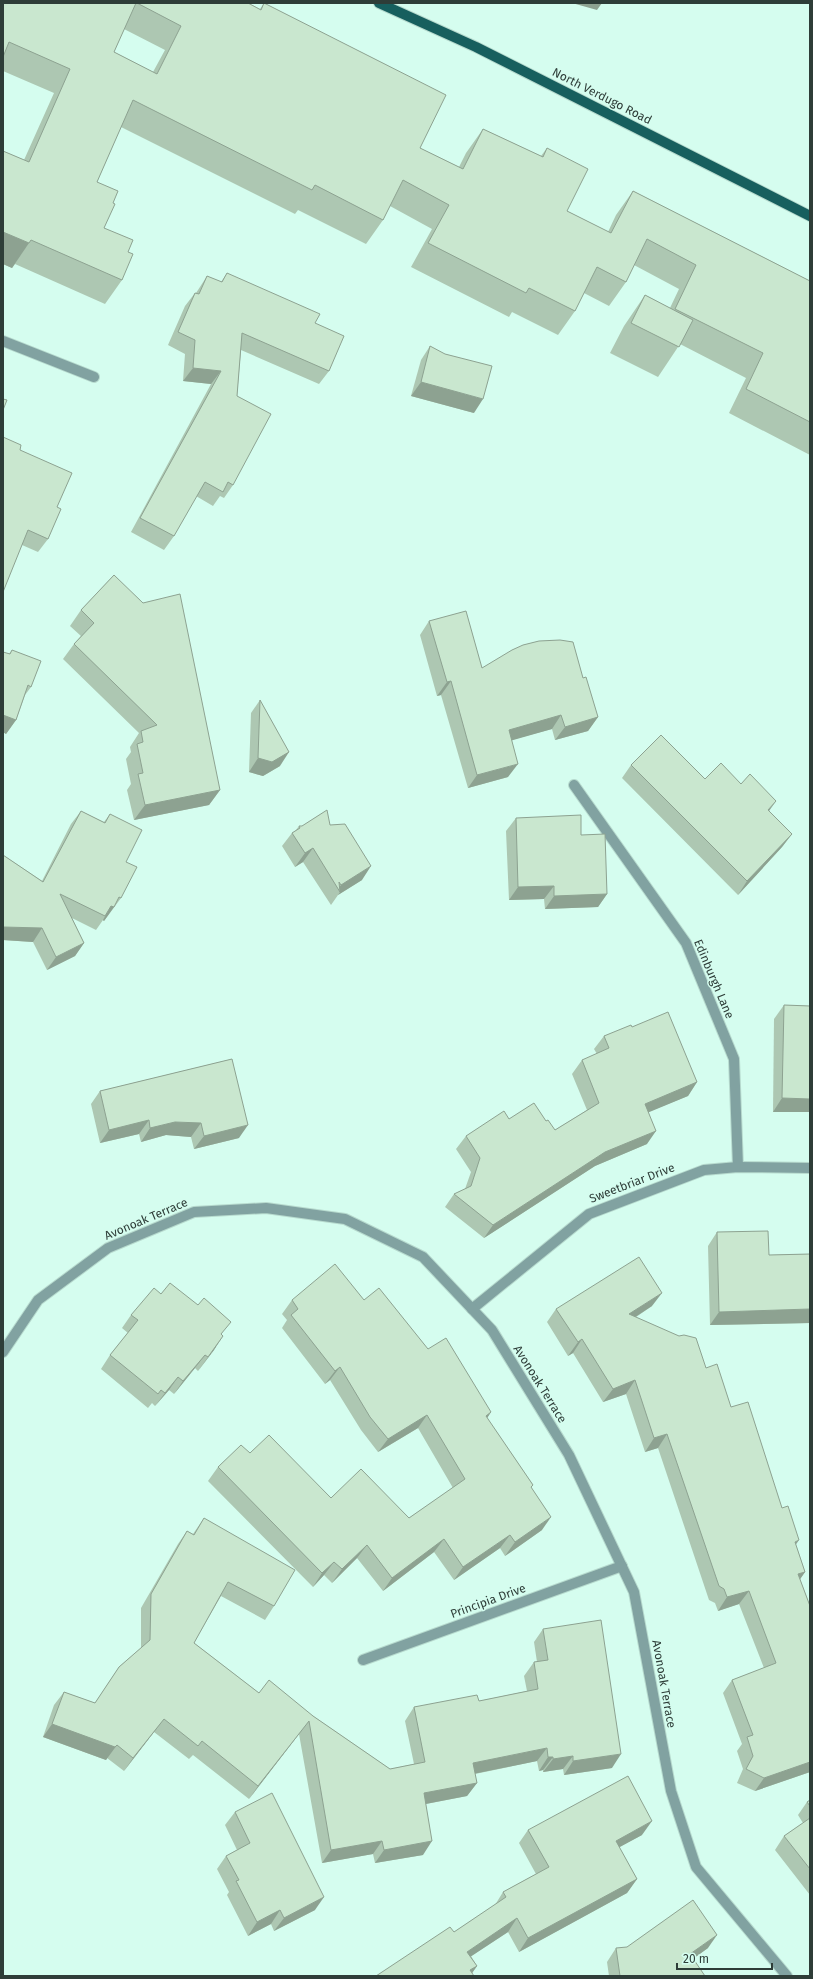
<svg xmlns="http://www.w3.org/2000/svg" width="813" height="1979" font-family="'Fira Sans',sans-serif">
  <style>
    .lines { fill: none; stroke-linecap: round; stroke-linejoin: round }
    .minor-casing { stroke: #b7dace; stroke-width: 12 }
    .major-casing { stroke: #b7dace; stroke-width: 12 }
    .minor { stroke: #81a2a1; stroke-width: 10 }
    .major { stroke: #175f5e; stroke-width: 10 }
    .wall { fill: #adc7b2; fill-rule: evenodd }
    .shaded-wall { fill: #8da291 }
    .building { fill: #c9e7cf; stroke: #8da291 }
    .labels { text-anchor: middle; stroke-width: 3; stroke-linejoin: round; paint-order: stroke }
    .street-label { font-size: 12px; fill: #2e3d38; stroke: #d5fdef }
  </style>
  <rect width="100%" height="100%" fill="#d5fdef"/>
  <g class="lines">
    <g class="minor-casing">
      <g id="minor">
        <path d="M3 341 94 377"/>
        <path d="M574 785 686 943 734 1059 738 1167"/>
        <path d="M472 1309 589 1214 704 1170 738 1167 810 1168"/>
        <path d="M3 1352 38 1300 108 1248 194 1212 266 1208 345 1219 423 1257 492 1330 569 1455 634 1592 671 1791 696 1867 787 1976"/>
        <path d="M363 1660 622 1566"/>
      </g>
    </g>
    <g class="major-casing">
      <path id="major" d="M379 3 476 47 810 216"/>
    </g>
    <use href="#minor" class="minor"/>
    <use href="#major" class="major"/>
  </g>
  <g class="wall">
    <path d="M3 3H248L260 9 264 3 420 148 459 167 466 153 483 129 541 156 547 148 567 211 608 232 616 215 633 191 810 281V455L729 413 746 378 680 344 658 377 610 353 624 326 645 295 670 308 679 289 634 265 626 282 609 306 584 293 575 311 558 335 512 312 509 317 411 267 432 229 390 206 383 220 366 244 298 210 295 214 121 127 97 182 113 203 104 228 128 252 122 280 105 304 15 264 12 268 3 264V151L24 160 54 93 3 71ZM124 29 165 50 153 72 114 52Z"/>
    <path d="M227 273 315 323 329 371 319 384 241 350 237 396 233 485 224 498 220 496 213 506 196 496 174 536 164 550 131 532 211 384 183 381 185 354 168 345 185 306 195 293H196L198 290 207 276 221 282Z"/>
    <path d="M430 346 474 413 411 396 421 360Z"/>
    <path d="M20 450 57 507 48 539 38 552 22 545Z"/>
    <path d="M114 575 220 790 209 805 134 820 127 790 131 784 126 759 131 752 130 747 139 733 63 659 74 644 81 636 70 626 81 610Z"/>
    <path d="M429 621 482 668 583 678 598 717 588 731 555 740 552 729 511 740 508 777 468 788 441 695 437 696 420 635Z"/>
    <path d="M12 650 31 687 25 695 16 720 6 734 3 732V652L9 654Z"/>
    <path d="M260 700 280 766 263 776 249 772 251 713Z"/>
    <path d="M631 765 705 779 741 784 792 834 782 847 738 895 622 778Z"/>
    <path d="M81 811 104 822 110 814 126 862 121 898 104 921 103 920 96 930 72 918 84 943 75 956 47 970 33 942 3 940V855L42 881 71 824Z"/>
    <path d="M516 818 581 835 607 894 598 907 545 909 544 899 509 900 506 831Z"/>
    <path d="M330 825 362 880 338 895 331 905 303 862 295 867 282 846 292 833 296 830 299 826Z"/>
    <path d="M784 1005 810 1006V1112H773L774 1019Z"/>
    <path d="M632 1027 697 1082 688 1096 648 1112 647 1144 595 1166 484 1238 445 1207 454 1194 465 1189 471 1172 456 1149 466 1136 509 1119 546 1121 555 1130 587 1110 572 1074 582 1060 597 1054 594 1049 604 1036Z"/>
    <path d="M232 1059 239 1138 194 1149 191 1137 166 1135 141 1142 139 1134 100 1143 91 1104 100 1091Z"/>
    <path d="M717 1232 769 1255 810 1254V1323L710 1325 708 1246Z"/>
    <path d="M161 1294 222 1335 214 1350 198 1371 195 1368 174 1394 169 1390 155 1406 152 1403 148 1408 101 1369 110 1355 128 1333 122 1328 131 1315Z"/>
    <path d="M292 1300H364L428 1349 491 1412 487 1418 533 1485 531 1488 542 1530 505 1556 500 1548 454 1580 434 1552 383 1591 357 1558 332 1583 324 1575 313 1587 208 1481 218 1467 250 1453 331 1498 409 1518 453 1488 418 1428 378 1452 361 1430 330 1380 325 1384 282 1328 287 1320 282 1314Z"/>
    <path d="M652 1306 636 1317 706 1368 731 1407 782 1508 796 1545 805 1572 800 1579 810 1606V1772L755 1791 737 1783 743 1769 737 1751 742 1744 723 1693 732 1680 764 1668 739 1604 718 1611 715 1603 709 1600 658 1448 645 1452 626 1394 603 1402 573 1353 568 1356 547 1322 556 1309Z"/>
    <path d="M204 1518 274 1606 265 1620 221 1596 194 1643 259 1693 313 1716 390 1769 414 1764 405 1721 414 1707 479 1701 527 1691 524 1676 534 1662H537L534 1642 543 1629 612 1768 564 1775 563 1769 543 1772V1770L539 1771 537 1761 475 1774 477 1783 467 1796 426 1804 423 1855 375 1863 373 1854 322 1863 299 1734 249 1799 193 1755 189 1759 154 1732 124 1771 107 1758 106 1760 43 1737 54 1705 64 1692 95 1703 119 1667 141 1648V1608L178 1544 187 1531 193 1534Z"/>
    <path d="M810 1800V1895L775 1850 784 1836 803 1823 798 1815 807 1802Z"/>
    <path d="M235 1812 315 1910 274 1931 271 1924 248 1936 227 1895 229 1892 217 1869 226 1856 237 1850 225 1825Z"/>
    <path d="M528 1830 642 1835 619 1847 637 1879 627 1893 519 1952 508 1932 471 1956 477 1966 472 1973 376 1976 454 1932 495 1905 503 1892 536 1874 519 1843Z"/>
    <path d="M616 1948H708L693 1959 705 1976H609L607 1962Z"/>
  </g>
  <g class="shaded-wall">
    <path d="M572 3H602L597 10Z"/>
    <path d="M3 232 29 243 12 268 3 264Z"/>
    <path d="M193 368 221 371 211 384 183 381Z"/>
    <path d="M421 382 483 399 474 413 411 396Z"/>
    <path d="M451 681 441 695 437 696 447 682Z"/>
    <path d="M3 715 16 720 6 734 3 732Z"/>
    <path d="M561 715 552 729 499 744 509 730Z"/>
    <path d="M598 717 588 731 555 740 565 727Z"/>
    <path d="M289 752 280 766 263 776 249 772 258 758Z"/>
    <path d="M518 764 508 777 468 788 477 775Z"/>
    <path d="M220 790 209 805 134 820 145 805Z"/>
    <path d="M776 801 767 814 768 810Z"/>
    <path d="M792 834 782 847 738 895 747 881Z"/>
    <path d="M313 848 303 862 295 867 305 853Z"/>
    <path d="M371 866 362 880 338 895 340 892 338 889 341 885Z"/>
    <path d="M554 886 544 899 509 900 518 887Z"/>
    <path d="M607 894 598 907 545 909 554 896Z"/>
    <path d="M111 906 114 907 104 921 103 920Z"/>
    <path d="M3 927 42 928 33 942 3 940Z"/>
    <path d="M84 943 75 956 47 970 56 957Z"/>
    <path d="M697 1082 688 1096 635 1118 645 1104Z"/>
    <path d="M782 1098 810 1099V1112H773Z"/>
    <path d="M149 1120 139 1134 100 1143 109 1130Z"/>
    <path d="M175 1122 201 1123 191 1137 166 1135 141 1142 150 1128Z"/>
    <path d="M248 1125 239 1138 194 1149 204 1136Z"/>
    <path d="M656 1131 647 1144 595 1166 484 1238 493 1225 605 1152Z"/>
    <path d="M662 1293 652 1306 620 1327 629 1314Z"/>
    <path d="M810 1309V1323L710 1325 719 1312Z"/>
    <path d="M223 1336 214 1350 198 1371Z"/>
    <path d="M582 1339 573 1353 568 1356 578 1342Z"/>
    <path d="M205 1355 195 1368 174 1394 183 1381Z"/>
    <path d="M340 1367 330 1380 325 1384 335 1371Z"/>
    <path d="M178 1377 169 1390 155 1406 165 1393Z"/>
    <path d="M635 1380 626 1394 603 1402 613 1389Z"/>
    <path d="M491 1412 482 1426 486 1416Z"/>
    <path d="M427 1415 418 1428 378 1452 388 1439Z"/>
    <path d="M667 1434 658 1448 645 1452 654 1438Z"/>
    <path d="M551 1517 542 1530 505 1556 515 1542Z"/>
    <path d="M510 1535 500 1548 454 1580 463 1567Z"/>
    <path d="M444 1539 434 1552 383 1591 392 1578Z"/>
    <path d="M799 1540 790 1553 795 1542Z"/>
    <path d="M367 1545 357 1558 332 1583 342 1569Z"/>
    <path d="M334 1562 324 1575 313 1587 322 1573Z"/>
    <path d="M805 1572 796 1585 798 1574Z"/>
    <path d="M749 1591 739 1604 718 1611 727 1597Z"/>
    <path d="M164 1719 124 1771 133 1758Z"/>
    <path d="M309 1721 249 1799 258 1786Z"/>
    <path d="M52 1724 117 1745 106 1760 43 1737Z"/>
    <path d="M547 1748 537 1761 463 1776 473 1763Z"/>
    <path d="M621 1754 612 1768 564 1775 573 1761Z"/>
    <path d="M573 1756 563 1769 543 1772 553 1759Z"/>
    <path d="M548 1757H553L543 1770 539 1771Z"/>
    <path d="M810 1762V1772L755 1791 764 1778Z"/>
    <path d="M477 1783 467 1796 415 1806 424 1793Z"/>
    <path d="M652 1821 642 1835 607 1854 616 1841Z"/>
    <path d="M382 1841 373 1854 322 1863 331 1850Z"/>
    <path d="M432 1841 423 1855 375 1863 384 1850Z"/>
    <path d="M637 1879 627 1893 519 1952 528 1938Z"/>
    <path d="M324 1897 315 1910 274 1931 284 1918Z"/>
    <path d="M280 1910 271 1924 248 1936 257 1922Z"/>
    <path d="M517 1918 508 1932 458 1965 467 1952Z"/>
    <path d="M717 1935 708 1948 680 1968 690 1954Z"/>
    <path d="M477 1966 470 1976V1970Z"/>
  </g>
  <g class="building">
    <path d="M3 3H136L114 52 157 74 181 26 137 3H248L261 10 264 3 446 95 420 148 463 169 483 129 543 157 547 148 588 169 567 211 611 233 633 191 810 281V422L746 389 763 353 675 309 696 265 647 239 626 282 597 267 575 311 529 288 526 293 428 243 449 205 403 180 383 220 315 185 312 190 133 100 97 182 118 191 113 203 115 204 104 228 133 240 128 252 133 254 122 280 31 240 29 243 3 232V151L29 162 70 69 9 42 3 57Z"/>
    <path d="M227 273 320 314 315 323 344 336 329 371 242 333 237 396 271 414 233 485 228 482 223 492 205 482 174 536 140 518 221 371 193 368 195 340 178 332 195 293 199 294 207 276 222 282Z"/>
    <path d="M645 295 693 320 679 347 631 323Z"/>
    <path d="M430 346 445 354 492 366 483 399 421 382Z"/>
    <path d="M3 399 7 400 3 410Z"/>
    <path d="M3 437 21 445 20 450 72 473 57 507 61 509 48 539 28 530 3 592Z"/>
    <path d="M114 575 143 603 180 594 220 790 145 805 138 774 143 773 137 744 143 742 141 731 157 725 74 644 94 623 81 610Z"/>
    <path d="M466 611 482 668 512 650 523 645 539 641 560 640 573 642 583 678 586 677 598 717 565 727 561 715 509 730 518 764 477 775 451 681 447 682 429 621Z"/>
    <path d="M12 650 41 661 31 687 28 685 16 720 3 715V652L10 654Z"/>
    <path d="M260 700 289 752 272 762 258 758Z"/>
    <path d="M661 735 705 779 721 763 741 784 750 774 776 801 768 810 792 834 747 881 631 765Z"/>
    <path d="M327 810 330 825 345 824 371 866 341 885 339 882 340 892 313 848 305 853 292 833 300 828 299 826H302Z"/>
    <path d="M81 811 105 823 110 814 142 830 126 862 137 867 121 898 119 897 114 907 111 906 105 916 60 894 84 943 56 957 42 928 3 927V855L43 882Z"/>
    <path d="M581 815V835L605 834 607 894 554 896V886L518 887 516 818Z"/>
    <path d="M784 1005 810 1006V1099L782 1098Z"/>
    <path d="M668 1012 697 1082 645 1104 656 1131 605 1152 493 1225 454 1194 471 1186 480 1158 466 1136 504 1111 509 1119 534 1103 546 1121 548 1120 555 1130 599 1103 582 1060 609 1048 604 1036 631 1025 632 1027Z"/>
    <path d="M232 1059 248 1125 204 1136 201 1123 175 1122 150 1128 149 1120 109 1130 100 1091Z"/>
    <path d="M768 1231 769 1255 810 1254V1309L719 1312 717 1232Z"/>
    <path d="M639 1257 662 1293 629 1314 679 1336 684 1335 696 1338 706 1368 717 1364 731 1407 748 1402 782 1508 788 1506 799 1540 795 1542 805 1572 798 1574 810 1606V1762L764 1778 746 1769 753 1756 747 1737 753 1735 732 1680 776 1663 749 1591 727 1597 724 1589 719 1586 667 1434 654 1438 635 1380 613 1389 582 1339 578 1342 556 1309Z"/>
    <path d="M335 1264 364 1300 379 1288 428 1349 446 1338 491 1412 486 1416 533 1485 531 1487 551 1517 515 1542 510 1535 463 1567 444 1539 392 1578 367 1545 342 1569 334 1562 322 1573 218 1467 241 1445 250 1453 269 1435 331 1498 361 1469 409 1518 465 1479 427 1415 388 1439 370 1417 340 1367 335 1371 291 1315 298 1309 292 1300Z"/>
    <path d="M170 1283 198 1305 204 1298 231 1322 221 1334 223 1336 208 1357 205 1355 183 1381 178 1377 165 1393 161 1390 158 1394 110 1355 138 1320 131 1315 154 1288 161 1294Z"/>
    <path d="M204 1518 295 1570 274 1606 228 1582 194 1643 259 1693 269 1680 313 1716 390 1769 425 1762 414 1707 477 1695 479 1701 538 1689 534 1662 548 1660 543 1629 601 1620 621 1754 573 1761V1756L553 1759V1757H548L547 1748 473 1763 477 1783 424 1793 432 1841 384 1850 382 1841 331 1850 309 1721 258 1786 202 1741 198 1746 164 1719 133 1758 117 1745 115 1747 52 1724 64 1692 95 1703 119 1667 150 1640 151 1594 187 1531 194 1535Z"/>
    <path d="M628 1776 652 1821 616 1841 637 1879 528 1938 517 1918 467 1952 477 1966 470 1970 474 1976H376L450 1927 454 1932 506 1897 503 1892 549 1867 528 1830Z"/>
    <path d="M272 1793 324 1897 284 1918 280 1910 257 1922 236 1881 239 1880 226 1856 250 1843 235 1812Z"/>
    <path d="M810 1800V1806L807 1802Z"/>
    <path d="M810 1818V1869L784 1836Z"/>
    <path d="M693 1900 717 1935 690 1954 705 1976H620L616 1948 627 1947Z"/>
  </g>
  <g class="labels">
    <g class="street-label">
      <text transform="translate(602 96) rotate(27)" y="4">North Verdugo Road</text>
      <text transform="translate(714 979) rotate(67)" y="4">Edinburgh Lane</text>
      <text transform="translate(632 1183) rotate(-21)" y="4">Sweetbriar Drive</text>
      <text transform="translate(146 1219) rotate(-23)" y="4">Avonoak Terrace</text>
      <text transform="translate(540 1384) rotate(58)" y="4">Avonoak Terrace</text>
      <text transform="translate(488 1601) rotate(-20)" y="4">Principia Drive</text>
      <text transform="translate(664 1684) rotate(80)" y="4">Avonoak Terrace</text>
    </g>
  </g>
  <rect width="813" height="1979" fill="none" stroke="#2e3d38" stroke-width="8"/>
  <path d="M677 1963v6h95v-6" fill="none" stroke="#2e3d38" stroke-width="2"/>
  <text x="683" y="1963" font-size="12" fill="#2e3d38" stroke="#d5fdef" stroke-width="3" paint-order="stroke">20 m</text>
</svg>
